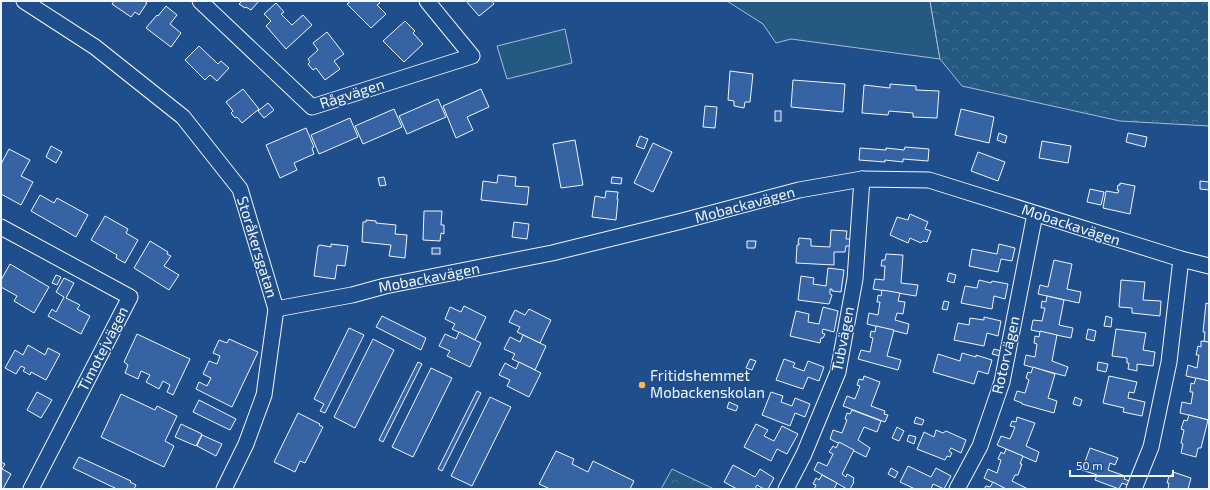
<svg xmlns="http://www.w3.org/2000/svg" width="1210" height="490" font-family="'Exo 2',sans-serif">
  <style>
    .grass { fill: #245a82; stroke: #a8bbd7 }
    .forest { fill: url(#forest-crowns); stroke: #a8bbd7 }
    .building { fill: #3563a3; stroke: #f2f6ff }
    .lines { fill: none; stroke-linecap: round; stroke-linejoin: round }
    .minor-casing { stroke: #f2f6ff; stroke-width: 17 }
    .minor { stroke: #1f4e8c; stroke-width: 15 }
    .poi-dot { fill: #ffb74d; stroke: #1f4e8c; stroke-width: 1.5 }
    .labels { text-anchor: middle; stroke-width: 3; stroke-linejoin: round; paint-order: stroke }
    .street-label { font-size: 15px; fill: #f2f6ff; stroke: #1f4e8c }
    .poi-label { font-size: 15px; fill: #f2f6ff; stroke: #1f4e8c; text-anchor: start }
  </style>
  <defs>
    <pattern id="forest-crowns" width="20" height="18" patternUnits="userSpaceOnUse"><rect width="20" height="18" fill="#245a82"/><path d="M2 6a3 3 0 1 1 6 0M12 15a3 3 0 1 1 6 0" fill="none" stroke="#447295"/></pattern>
  </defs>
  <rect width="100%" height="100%" fill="#1f4e8c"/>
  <g class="grass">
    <path d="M727 1H930L940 59 791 39 776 43 763 24Z"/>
    <path d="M565 29 572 63 507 79 497 46Z"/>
  </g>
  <g class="forest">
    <path d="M930 1H1209V126L1120 121 962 86 940 59Z"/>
    <path d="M672 469 714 489H661Z"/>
  </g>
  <g class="building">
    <path d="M114 1H144L147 3 139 15 135 12 131 17 112 4Z"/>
    <path d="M240 1H259L251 10 246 7 245 8 239 4 241 2Z"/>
    <path d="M351 1H378L380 3 377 5 386 14 371 28 347 4Z"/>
    <path d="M466 1H492L494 4 479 16Z"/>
    <path d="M276 3 284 12 281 14 292 25 303 15 312 25 286 49 266 26 271 21 264 14Z"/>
    <path d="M166 6 177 15 170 24 181 33 171 47 146 28 157 15 158 16Z"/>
    <path d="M405 21 415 31 413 33 423 44 404 62 383 41Z"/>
    <path d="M327 32 344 54 334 61 340 69 325 80 316 68 313 70 308 64 310 62 308 59 318 50 313 43Z"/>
    <path d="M199 46 218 64 221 61 229 68 217 81 210 75 205 80 185 60Z"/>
    <path d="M730 71 753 74 750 102H745L744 108 734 106V101L728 100Z"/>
    <path d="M793 80 845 84 843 112 791 107Z"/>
    <path d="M890 84 916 86V90L939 91 937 118 913 117V113L889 111 888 115 862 113 864 85 890 88Z"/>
    <path d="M243 89 259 109 242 123 237 117 235 118 231 113 233 111 226 102Z"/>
    <path d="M481 89 489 107 467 117 473 130 456 138 443 106Z"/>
    <path d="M438 99 446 117 407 134 399 116Z"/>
    <path d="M268 103 274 110 264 118 258 111Z"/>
    <path d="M705 106 717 107 715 128 703 127Z"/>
    <path d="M394 109 402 127 363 144 355 126Z"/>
    <path d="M961 109 994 117 989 143 955 135Z"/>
    <rect x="775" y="111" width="6" height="10"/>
    <path d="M350 118 358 137 319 154 311 135Z"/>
    <path d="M306 128 314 147 312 148 314 154 294 163 297 170 280 178 266 145Z"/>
    <path d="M999 133 1007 136 1005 143 997 140Z"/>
    <path d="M1128 133 1147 137 1145 147 1126 142Z"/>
    <path d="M640 136 648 139 644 149 636 146Z"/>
    <path d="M575 140 583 185 561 188 553 144Z"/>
    <path d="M1042 141 1071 146 1068 163 1039 158Z"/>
    <path d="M653 143 672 152 653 192 634 183Z"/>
    <path d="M51 146 62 152 56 163 46 157Z"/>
    <path d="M905 147 929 149 928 161 903 159V162L885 160V162L859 160 860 148 886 150V148L904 150Z"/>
    <path d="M9 149 30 160 21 176 33 182 21 205 1 194V164Z"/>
    <path d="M978 152 1005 162 998 181 971 171Z"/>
    <path d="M498 175 516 177 515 186 529 187 527 205 481 200 483 181 497 183Z"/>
    <path d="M384 177 386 185 380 186 378 178Z"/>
    <path d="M612 177 622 178 621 184 611 183Z"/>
    <path d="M1200 181 1209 182V190L1200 189Z"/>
    <path d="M1120 183 1135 186 1130 214 1103 208 1106 191 1118 193 1119 190H1117L1118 185H1120Z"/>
    <path d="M1090 189 1104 192 1101 205 1087 202Z"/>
    <path d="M606 191 618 192 617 199H618L616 220 592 217 595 196 605 198Z"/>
    <path d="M40 195 54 203 57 198 88 215 76 237 31 211Z"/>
    <path d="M424 211H442L441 225H444V234L441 233 440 241 423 240Z"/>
    <path d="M910 214 928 222 925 229 931 231 927 242 923 241 921 243 910 238 908 243 890 235 897 217 908 220Z"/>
    <path d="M105 216 128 229 126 233 138 240 125 263 116 258 117 255 91 240Z"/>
    <path d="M366 220 376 221V223L396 225 395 234 407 235 405 258 389 256 391 245 362 242 363 222H366Z"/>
    <path d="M514 222 529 224 527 239 512 237Z"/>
    <path d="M831 230 847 231 846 239H850V246H846L845 252H834V265L796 263 797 245H799V243H798L799 238 811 239V246L830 247Z"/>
    <path d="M150 241 168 252 167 254 171 256 164 266 179 275 169 290 134 268Z"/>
    <path d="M747 241H756L755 248H747Z"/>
    <path d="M331 244 348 246 345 266 337 265 335 279 314 276 318 246 320 245 331 247Z"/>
    <path d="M999 244 1015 248 1012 261 1001 259 998 272 969 266 972 249 997 254Z"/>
    <rect x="432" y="248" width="8" height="6"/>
    <path d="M886 254 903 255 901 283 918 285 916 296 873 289 875 279 884 280 885 266H881L882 260H885Z"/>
    <path d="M1054 260 1072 264 1067 289 1081 292 1079 303 1038 294 1040 285 1048 287Z"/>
    <path d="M10 264 49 287 34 313 14 301 17 296 1 287V280Z"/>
    <path d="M828 268 844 270 841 292 832 291V289H830V294L832 295 829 304 798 300 801 276 814 278 813 284 826 286Z"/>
    <path d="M949 273 956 275 954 283 947 281Z"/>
    <path d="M56 275 61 277 57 285 52 283Z"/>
    <path d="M64 278 74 283 66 298 80 305 77 309 90 316 81 334 48 316 52 309 56 312 64 297 56 292Z"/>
    <path d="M979 280 991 283 992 281 1008 284 1005 299 994 296 992 309 961 303 965 286 977 288Z"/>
    <path d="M1121 280 1145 282 1143 300 1161 301 1160 316 1132 313V308L1119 307Z"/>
    <path d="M882 290 900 293 898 301 905 302 903 314 897 313 895 320 909 324 907 334 867 324 869 313 878 315 880 302H877L878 295 881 296Z"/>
    <path d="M1047 296 1064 300 1059 325 1073 328 1071 338 1031 330 1033 320 1042 321 1045 308H1041L1042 301 1046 302Z"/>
    <path d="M944 301 949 302 947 310 942 309Z"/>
    <path d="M1206 303 1209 304V342H1204L1205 332H1203Z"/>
    <path d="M464 306 486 317 475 340 452 329 455 324 445 319 450 307 461 312Z"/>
    <path d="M823 307 838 311 834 332 823 329 822 333 825 334 823 338H821L820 343 790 336 796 311 809 314 808 322 819 324Z"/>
    <path d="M529 309 551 320 540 343 517 332 520 327 509 322 515 310 525 315Z"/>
    <path d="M382 316 426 338 421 350 376 327Z"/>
    <path d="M1106 316 1112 318 1111 327 1104 326Z"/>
    <path d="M984 317 1001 321 998 336 987 333 984 346 954 340 958 323 969 325 970 318 984 320Z"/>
    <path d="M876 326 894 330 887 356 901 360 898 370 858 359 861 350 870 352 873 338 870 337 871 331 875 332Z"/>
    <path d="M349 328 364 335 325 413 320 411 324 404 314 399Z"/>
    <path d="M1088 329 1096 331 1094 341 1086 339Z"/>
    <path d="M1116 329 1146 333 1143 350 1155 352 1153 366 1137 364V371L1128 369 1129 363H1127V358L1112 356Z"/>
    <path d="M1040 331 1057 335 1052 361 1068 367 1065 376 1024 365 1026 355 1035 357 1037 344 1034 343 1035 336 1039 337Z"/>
    <path d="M459 332 481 343 470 367 447 356 450 351 439 346 445 334 456 339Z"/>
    <path d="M137 334 190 359 173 395 167 392 170 385 163 381 159 389 146 382 150 375 141 371 138 379 125 373 128 365 124 362Z"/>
    <path d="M523 335 546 346 535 370 512 359 515 354 504 349 510 337 520 342Z"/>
    <path d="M229 339 258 352 232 407 196 389 199 382 207 386 211 378 203 374 209 361 217 364 220 356 213 353 219 340 227 343Z"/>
    <path d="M373 339 394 350 355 428 334 417Z"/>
    <path d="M1201 341 1209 342V381L1186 376 1188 365 1197 368 1199 355H1196L1198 346 1201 347Z"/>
    <path d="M28 345 45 355 48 348 60 354 46 380 31 372 30 375 23 371 25 368 21 366 16 374 5 368 15 350 23 355Z"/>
    <path d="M994 349 1001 351 1000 356 992 354Z"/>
    <path d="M962 353 976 357V355L992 360 988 374 978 371 974 384 933 372 938 354 960 361Z"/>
    <path d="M750 359 756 361 752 370 746 368Z"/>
    <path d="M784 359 795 363 793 367 804 371 808 361 824 367 819 381 808 377 803 389 776 380Z"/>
    <path d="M418 362 422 364 383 442 379 440Z"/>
    <path d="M519 362 541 373 529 397 507 386 510 380 499 375 505 363 516 369Z"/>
    <path d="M1098 362 1108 364 1106 372 1097 370Z"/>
    <path d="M1033 367 1055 374 1048 398 1057 401 1054 413 1022 404V403L1014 400 1017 391 1025 393 1029 380 1026 378 1028 372 1031 373Z"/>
    <path d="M431 368 452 378 413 457 392 447Z"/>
    <path d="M864 376 880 382 871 406 885 411 884 414 888 415 885 422 843 406 847 396 855 399 860 386 857 385 859 379 863 380Z"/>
    <path d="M1109 376 1137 382 1134 393 1129 392 1128 398 1145 402 1142 416 1123 412 1124 408 1103 403Z"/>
    <path d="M1196 378 1209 381V420L1180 413 1182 402 1191 404 1193 392H1190L1191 383 1194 384Z"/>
    <path d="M477 391 481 393 442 471 438 469Z"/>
    <path d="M37 392 52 400 41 418 27 410Z"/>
    <path d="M771 392 783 396 781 402 792 406 795 398 810 404 805 417 795 413 790 426 762 415Z"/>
    <path d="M121 394 155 410 157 406 177 416 165 441 174 446 164 467 101 437Z"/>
    <path d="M490 397 511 407 472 486 451 476Z"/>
    <path d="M1075 397 1082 400 1080 406 1073 404Z"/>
    <path d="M199 400 236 419 230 430 193 412Z"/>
    <path d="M729 402 738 406 736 411 727 408Z"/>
    <path d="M852 410 881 421 877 432 864 427 858 440 870 448 866 457 830 439 833 430 842 433 847 420 845 419 847 413 850 414Z"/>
    <path d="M298 413 320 424 319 425 323 427 305 463 300 461 295 472 274 462Z"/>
    <path d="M1189 415 1208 420 1201 448H1198L1196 457 1181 453 1183 444 1181 443 1184 430 1181 429 1184 420 1187 421Z"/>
    <path d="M916 417 924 420 922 425 914 423Z"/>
    <path d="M1017 417 1035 423 1026 446 1039 452 1036 462 997 445 1001 436 1010 439 1015 427 1010 426 1012 421 1016 422Z"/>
    <path d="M181 424 202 434 196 446 175 437Z"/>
    <path d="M756 424 768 430 764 436 774 441 782 426 798 434 787 454 777 449 771 461 744 447Z"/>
    <path d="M897 427 904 431 899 441 892 438Z"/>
    <path d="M936 430 943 433 946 431 966 440 961 453 951 448 949 451 952 453 950 457 947 456 945 460 917 449 924 432 934 437Z"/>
    <path d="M202 435 222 444 216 456 197 446Z"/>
    <path d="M909 435 916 437 914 444 907 441Z"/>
    <path d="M839 442 854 450 842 474 846 477 847 474 854 478 853 481 854 482 850 489H847L814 470 818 462 827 466 833 454 829 452 833 446 836 448Z"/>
    <path d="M1090 448 1118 458 1115 465 1110 463 1108 470 1125 476 1124 479 1134 483 1133 487 1122 483 1119 489 1095 480 1097 475 1082 470Z"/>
    <path d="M1006 449 1023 456 1020 464H1022L1018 475H1015L1012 481 1028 489H1006L984 478 988 469 997 473 1001 460 998 459 1001 452 1004 454Z"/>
    <path d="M556 451 574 459 572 464 588 472 593 461 634 481 630 489H550L539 484Z"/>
    <path d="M79 457 131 481 130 482 136 485 134 489H117L73 468Z"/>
    <path d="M1 462 5 464 2 469 11 474 3 489H1Z"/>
    <path d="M733 465 755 477 760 469 774 478 768 489H764L757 485 755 489H737L724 482Z"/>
    <path d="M908 466 931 477 936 468 951 476 944 489 933 484 931 489H915L900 482Z"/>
    <path d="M891 468 898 472 895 478 888 474Z"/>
    <path d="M1173 472 1191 478 1188 489H1168L1169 483H1167L1169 476 1171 477Z"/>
    <path d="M822 475 837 483 834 489H814L816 485 813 484 816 478 819 480Z"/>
    <path d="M993 482 1006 489H984L986 486 990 487Z"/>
  </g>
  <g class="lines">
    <g class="minor-casing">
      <g id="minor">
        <path d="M24 1 95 47 183 117 240 189 276 309 264 395 246 444 224 489"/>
        <path d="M200 1 312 107 472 56 427 1"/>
        <path d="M1 227 130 297 31 489"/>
        <path d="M276 309 352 295 385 286 552 253 682 221 799 190 862 179 929 180 1181 259 1209 266"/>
        <path d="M786 489 804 454 838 372 855 279 862 179"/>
        <path d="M957 489 980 446 1002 382 1035 214"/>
        <path d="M1134 489 1151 447 1169 362 1181 259"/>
      </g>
    </g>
    <use href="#minor" class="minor"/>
  </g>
  <circle class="poi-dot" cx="642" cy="385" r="4"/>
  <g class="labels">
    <g class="street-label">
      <text transform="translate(352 94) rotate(-18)" y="5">Rågvägen</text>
      <text transform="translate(745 205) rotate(-15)" y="5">Mobackavägen</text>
      <text transform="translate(1071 225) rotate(18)" y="5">Mobackavägen</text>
      <text transform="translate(257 247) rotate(73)" y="5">Storåkersgatan</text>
      <text transform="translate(429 278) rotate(-11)" y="5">Mobackavägen</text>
      <text transform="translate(843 339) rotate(-79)" y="5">Tubvägen</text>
      <text transform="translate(103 349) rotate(-63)" y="5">Timotejvägen</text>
      <text transform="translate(1006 355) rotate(-77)" y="5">Rotorvägen</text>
    </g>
    <g class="poi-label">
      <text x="650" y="381">Fritidshemmet<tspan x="650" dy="17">Mobackenskolan</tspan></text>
    </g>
  </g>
  <rect width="1210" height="490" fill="none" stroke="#f2f6ff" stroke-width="4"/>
  <path d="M1070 470v6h103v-6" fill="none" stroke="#f2f6ff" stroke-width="2"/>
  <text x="1076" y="470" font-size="12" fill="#f2f6ff" stroke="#1f4e8c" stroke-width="3" paint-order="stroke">50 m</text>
</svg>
